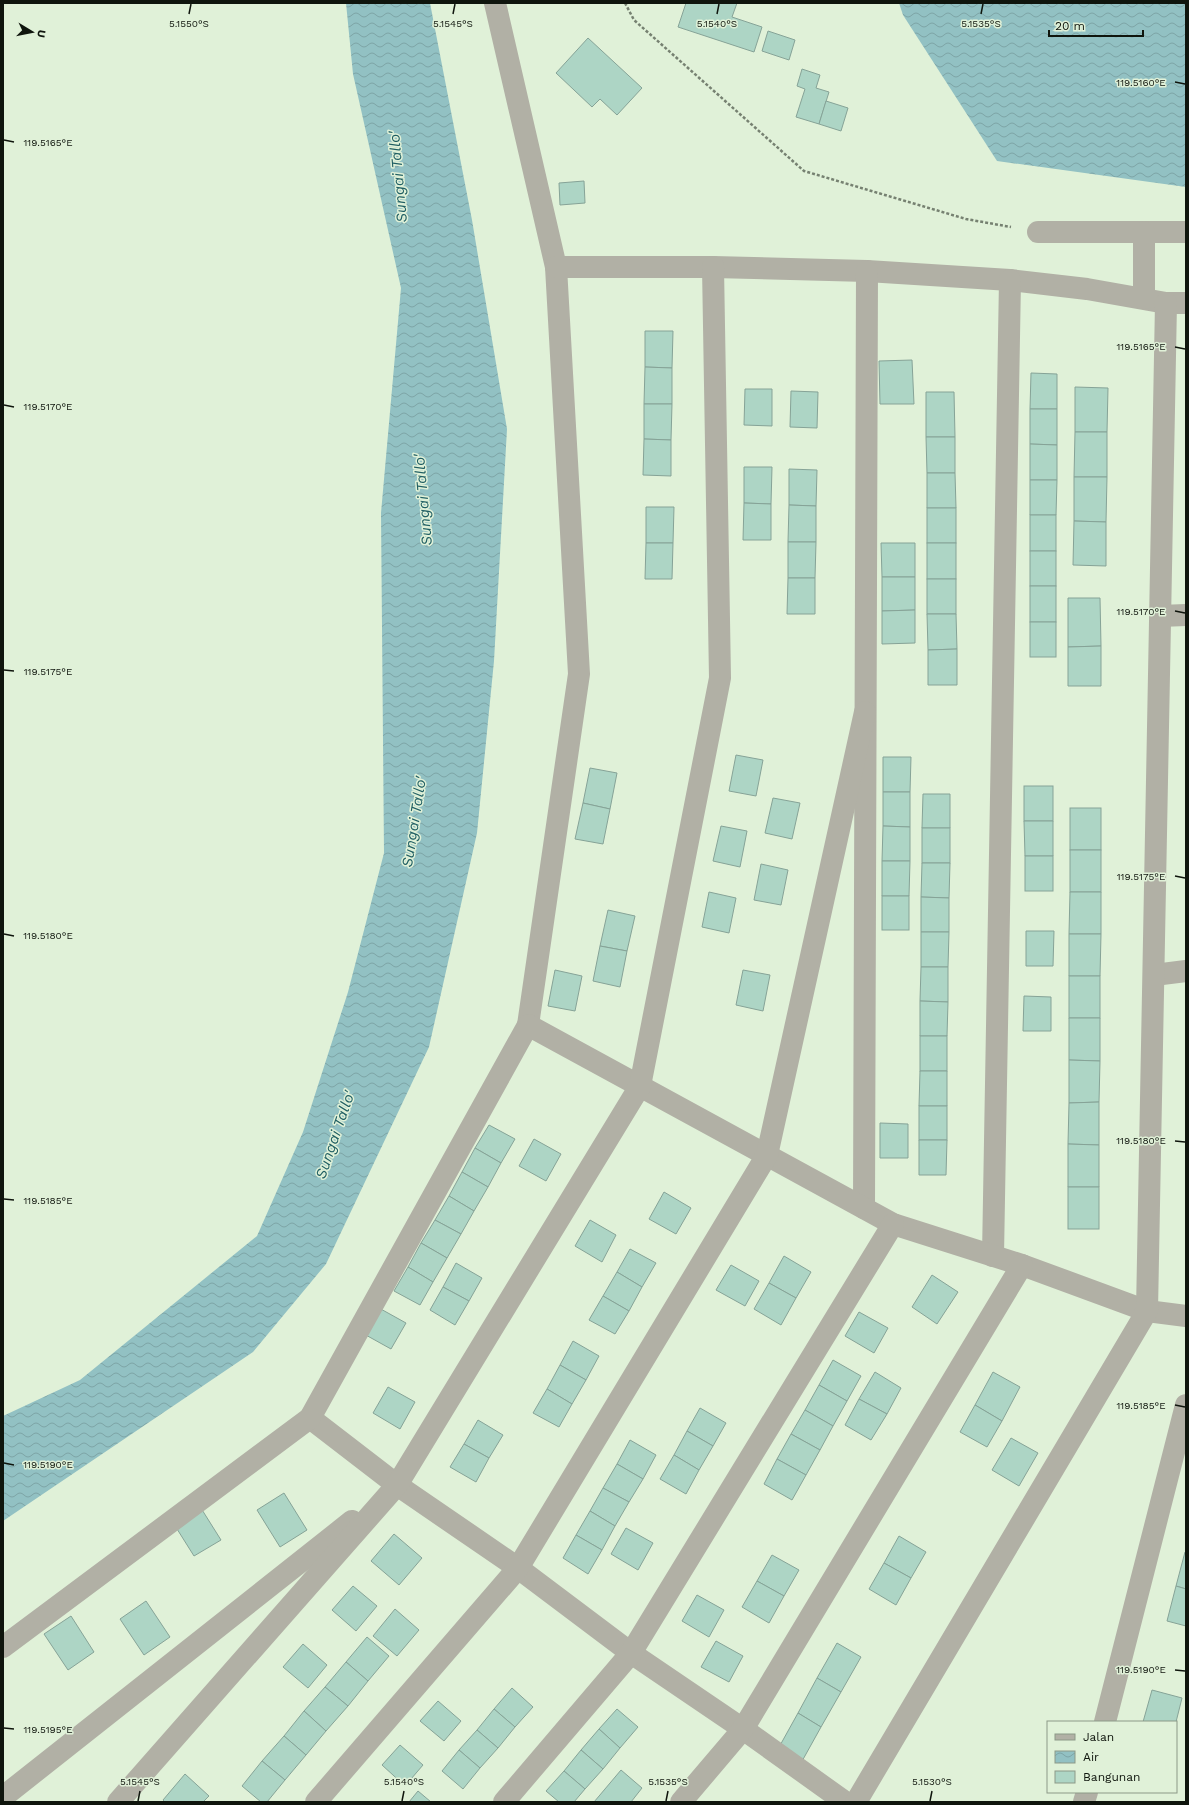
<svg xmlns="http://www.w3.org/2000/svg" width="1189" height="1805" font-family="'Work Sans',sans-serif">
  <style>
    .water { fill: url(#water-waves) }
    .building { fill: #add5c5; stroke: #86a397 }
    .lines { fill: none; stroke-linecap: round; stroke-linejoin: round }
    .path { stroke: #768171; stroke-width: 2.5; stroke-dasharray: 3 2; stroke-linecap: butt }
    .minor { stroke: #b1b0a5; stroke-width: 22 }
    .ticks { fill: none; stroke: #0f150d; stroke-width: 1.5 }
    .labels { text-anchor: middle; stroke-width: 3; stroke-linejoin: round; paint-order: stroke }
    .water-label { font-size: 15px; font-style: italic; fill: #205f63; stroke: #e0f1d8 }
    .ticks-label { font-size: 10px; text-anchor: middle; fill: #0f150d; stroke: #e0f1d8; stroke-width: 3; stroke-linejoin: round; paint-order: stroke }
  </style>
  <defs>
    <pattern id="water-waves" width="16" height="10" patternUnits="userSpaceOnUse"><rect width="16" height="10" fill="#92c1c3"/><path d="M0 5q4-4 8 0t8 0" fill="none" stroke="#7da5a6"/></pattern>
  </defs>
  <rect width="100%" height="100%" fill="#e0f1d8"/>
  <g class="water">
    <path d="M346 3H430L472 220 507 429 494 661 477 833 429 1047 326 1264 253 1352 3 1521V1416L80 1380 257 1236 303 1132 348 992 384 853 381 513 401 288 353 74Z"/>
    <path d="M899 3H1186V187L997 161 903 15Z"/>
  </g>
  <g class="building">
    <path d="M686 3H737L732 17 762 27 754 52 678 27Z"/>
    <path d="M768 31 795 40 789 60 762 51Z"/>
    <path d="M588 38 642 88 617 115 600 99 592 107 556 73Z"/>
    <path d="M802 69 820 75 816 88 829 92 819 124 796 117 805 89 797 86Z"/>
    <path d="M826 101 848 108 841 131 819 124Z"/>
    <path d="M584 181 585 203 560 205 559 183Z"/>
    <path d="M645 331H673L672 368 645 367Z"/>
    <path d="M912 360 914 404H880L879 361Z"/>
    <path d="M645 367 672 368V404H644Z"/>
    <path d="M1031 373 1057 374V409H1030Z"/>
    <path d="M1075 387 1108 388 1107 432H1075Z"/>
    <path d="M745 389H772V426L744 425Z"/>
    <path d="M791 391 818 392 817 428 790 427Z"/>
    <path d="M926 392H954L955 437H926Z"/>
    <path d="M644 404H672L671 440 644 439Z"/>
    <path d="M1030 409H1057V445L1030 444Z"/>
    <path d="M1075 432H1107V477H1074Z"/>
    <path d="M926 437H955V473H927Z"/>
    <path d="M644 439 671 440V476L643 475Z"/>
    <path d="M1030 444 1057 445V480H1030Z"/>
    <path d="M744 467H772L771 504 744 503Z"/>
    <path d="M789 469 817 470 816 506 789 505Z"/>
    <path d="M927 473H955L956 508H927Z"/>
    <path d="M1074 477H1107L1106 522 1074 521Z"/>
    <path d="M1030 480H1057L1056 515H1030Z"/>
    <path d="M744 503 771 504V540H743Z"/>
    <path d="M789 505 816 506V542H788Z"/>
    <path d="M646 507H674L673 543H646Z"/>
    <rect x="927" y="508" width="29" height="35"/>
    <rect x="1030" y="515" width="26" height="36"/>
    <path d="M1074 521 1106 522V566L1073 565Z"/>
    <path d="M788 542H816L815 578H788Z"/>
    <path d="M646 543H673L672 579H645Z"/>
    <path d="M881 543H915V577H882Z"/>
    <rect x="927" y="543" width="29" height="36"/>
    <rect x="1030" y="551" width="26" height="35"/>
    <path d="M882 577H915V610L882 611Z"/>
    <path d="M788 578H815V614H787Z"/>
    <rect x="927" y="579" width="29" height="35"/>
    <rect x="1030" y="586" width="26" height="36"/>
    <path d="M1068 598H1100L1101 646 1068 647Z"/>
    <path d="M915 610V643L882 644V611Z"/>
    <path d="M927 614H956L957 649 928 650Z"/>
    <rect x="1030" y="622" width="26" height="35"/>
    <path d="M1101 646V686H1068V647Z"/>
    <path d="M957 649V685H928V650Z"/>
    <path d="M736 755 763 760 756 796 729 791Z"/>
    <path d="M883 757H911L910 792H883Z"/>
    <path d="M590 768 617 773 610 809 583 803Z"/>
    <rect x="1024" y="786" width="29" height="35"/>
    <path d="M883 792H910V827L883 826Z"/>
    <path d="M923 794H950V828H922Z"/>
    <path d="M773 798 800 803 792 839 765 833Z"/>
    <path d="M583 803 610 809 603 844 575 839Z"/>
    <rect x="1070" y="808" width="31" height="42"/>
    <path d="M1024 821H1053V856H1025Z"/>
    <path d="M721 826 747 831 740 867 713 861Z"/>
    <path d="M883 826 910 827V861H882Z"/>
    <rect x="922" y="828" width="28" height="35"/>
    <rect x="1070" y="850" width="31" height="42"/>
    <rect x="1025" y="856" width="28" height="35"/>
    <path d="M882 861H910L909 896H882Z"/>
    <path d="M922 863H950L949 898 921 897Z"/>
    <path d="M761 864 788 870 781 905 754 900Z"/>
    <path d="M709 892 736 898 729 933 702 927Z"/>
    <path d="M1070 892H1101V934H1069Z"/>
    <rect x="882" y="896" width="27" height="34"/>
    <path d="M921 897 949 898V932H921Z"/>
    <path d="M608 910 635 916 627 951 600 946Z"/>
    <path d="M1026 931H1054L1053 966H1026Z"/>
    <path d="M921 932H949L948 967H921Z"/>
    <path d="M1069 934H1101L1100 976H1069Z"/>
    <path d="M600 946 627 951 620 987 593 981Z"/>
    <path d="M921 967H948V1002L920 1001Z"/>
    <path d="M555 970 582 976 575 1011 548 1006Z"/>
    <path d="M743 970 770 975 763 1011 736 1005Z"/>
    <rect x="1069" y="976" width="31" height="42"/>
    <path d="M1024 996 1051 997V1031H1023Z"/>
    <path d="M920 1001 948 1002 947 1036H920Z"/>
    <path d="M1069 1018H1100V1061L1069 1060Z"/>
    <rect x="920" y="1036" width="27" height="35"/>
    <path d="M1069 1060 1100 1061 1099 1102 1069 1103Z"/>
    <path d="M920 1071H947V1106H919Z"/>
    <path d="M1099 1102V1145L1068 1144 1069 1103Z"/>
    <rect x="919" y="1106" width="28" height="34"/>
    <path d="M880 1123 908 1124V1158H880Z"/>
    <path d="M489 1125 515 1139 501 1163 475 1148Z"/>
    <path d="M534 1139 561 1154 546 1181 519 1166Z"/>
    <path d="M919 1140H947L946 1175H919Z"/>
    <path d="M1068 1144 1099 1145V1187H1068Z"/>
    <path d="M475 1148 501 1163 488 1187 462 1172Z"/>
    <path d="M462 1172 488 1187 474 1211 449 1196Z"/>
    <rect x="1068" y="1187" width="31" height="42"/>
    <path d="M664 1192 691 1208 676 1234 649 1219Z"/>
    <path d="M449 1196 474 1211 461 1234 435 1220Z"/>
    <path d="M435 1220 461 1234 447 1258 421 1243Z"/>
    <path d="M590 1220 616 1235 602 1262 575 1246Z"/>
    <path d="M421 1243 447 1258 433 1282 408 1267Z"/>
    <path d="M630 1249 656 1263 642 1287 617 1272Z"/>
    <path d="M784 1256 811 1272 796 1298 769 1283Z"/>
    <path d="M456 1263 482 1278 469 1301 443 1287Z"/>
    <path d="M731 1265 759 1281 745 1306 716 1290Z"/>
    <path d="M408 1267 433 1282 420 1305 394 1291Z"/>
    <path d="M617 1272 642 1287 629 1311 603 1296Z"/>
    <path d="M932 1275 958 1292 937 1324 912 1307Z"/>
    <path d="M769 1283 796 1298 781 1325 754 1309Z"/>
    <path d="M443 1287 469 1301 455 1325 430 1310Z"/>
    <path d="M603 1296 629 1311 615 1334 589 1320Z"/>
    <path d="M379 1308 406 1323 391 1349 364 1334Z"/>
    <path d="M859 1312 888 1328 874 1353 845 1336Z"/>
    <path d="M573 1341 599 1356 586 1380 560 1365Z"/>
    <path d="M833 1360 861 1376 847 1401 819 1385Z"/>
    <path d="M560 1365 586 1380 572 1404 547 1389Z"/>
    <path d="M875 1372 901 1388 887 1414 859 1399Z"/>
    <path d="M993 1372 1020 1387 1002 1421 975 1405Z"/>
    <path d="M819 1385 847 1401 833 1426 805 1410Z"/>
    <path d="M388 1387 415 1402 400 1429 373 1413Z"/>
    <path d="M547 1389 572 1404 559 1427 533 1413Z"/>
    <path d="M859 1399 887 1414 871 1440 845 1425Z"/>
    <path d="M975 1405 1002 1421 987 1447 960 1432Z"/>
    <path d="M700 1408 726 1423 713 1446 687 1431Z"/>
    <path d="M805 1410 833 1426 820 1450 791 1434Z"/>
    <path d="M478 1420 503 1435 489 1458 464 1444Z"/>
    <path d="M687 1431 713 1446 699 1470 674 1455Z"/>
    <path d="M791 1434 820 1450 806 1475 777 1459Z"/>
    <path d="M1011 1438 1038 1453 1019 1486 992 1470Z"/>
    <path d="M630 1440 656 1455 643 1479 617 1464Z"/>
    <path d="M464 1444 489 1458 476 1482 450 1467Z"/>
    <path d="M674 1455 699 1470 686 1494 660 1479Z"/>
    <path d="M777 1459 806 1475 792 1500 764 1484Z"/>
    <path d="M617 1464 643 1479 629 1502 603 1488Z"/>
    <path d="M603 1488 629 1502 615 1526 590 1511Z"/>
    <path d="M284 1493 307 1530 280 1547 257 1510Z"/>
    <path d="M199 1505 221 1540 194 1556 172 1521Z"/>
    <path d="M590 1511 615 1526 602 1550 576 1535Z"/>
    <path d="M626 1528 653 1543 638 1570 611 1554Z"/>
    <path d="M394 1534 422 1558 399 1585 371 1561Z"/>
    <path d="M576 1535 602 1550 588 1574 563 1558Z"/>
    <path d="M899 1536 926 1552 911 1578 884 1563Z"/>
    <path d="M1185 1552H1186V1589L1176 1586Z"/>
    <path d="M772 1555 799 1570 784 1596 757 1581Z"/>
    <path d="M884 1563 911 1578 896 1605 869 1589Z"/>
    <path d="M757 1581 784 1596 769 1623 742 1607Z"/>
    <path d="M353 1586 377 1606 356 1631 332 1610Z"/>
    <path d="M1176 1586 1186 1589V1626L1167 1621Z"/>
    <path d="M697 1595 724 1610 709 1637 682 1621Z"/>
    <path d="M146 1601 170 1637 144 1655 120 1619Z"/>
    <path d="M395 1609 419 1630 397 1656 373 1636Z"/>
    <path d="M71 1616 94 1652 68 1670 44 1634Z"/>
    <path d="M367 1637 389 1656 368 1681 346 1662Z"/>
    <path d="M716 1641 743 1656 729 1682 701 1667Z"/>
    <path d="M837 1643 861 1657 841 1692 817 1678Z"/>
    <path d="M303 1644 327 1665 308 1688 283 1667Z"/>
    <path d="M346 1662 368 1681 348 1706 325 1687Z"/>
    <path d="M817 1678 841 1692 821 1727 798 1713Z"/>
    <path d="M325 1687 348 1706 326 1731 304 1711Z"/>
    <path d="M512 1688 533 1707 515 1727 494 1709Z"/>
    <path d="M1152 1690 1182 1698 1176 1722H1143Z"/>
    <path d="M438 1701 461 1721 444 1741 420 1721Z"/>
    <path d="M494 1709 515 1727 498 1748 477 1730Z"/>
    <path d="M617 1709 638 1727 620 1748 599 1729Z"/>
    <path d="M304 1711 326 1731 306 1755 284 1736Z"/>
    <path d="M798 1713 821 1727 801 1763 778 1749Z"/>
    <path d="M599 1729 620 1748 603 1769 581 1750Z"/>
    <path d="M477 1730 498 1748 480 1768 459 1750Z"/>
    <path d="M284 1736 306 1755 285 1780 262 1761Z"/>
    <path d="M400 1745 423 1765 405 1786 382 1765Z"/>
    <path d="M459 1750 480 1768 463 1789 442 1771Z"/>
    <path d="M581 1750 603 1769 585 1789 564 1771Z"/>
    <path d="M262 1761 285 1780 267 1802H261L242 1786Z"/>
    <path d="M621 1770 642 1788 631 1802H594Z"/>
    <path d="M564 1771 585 1789 574 1802H559L546 1791Z"/>
    <path d="M185 1774 209 1796 203 1802H165L163 1800Z"/>
    <path d="M418 1791 431 1802H409Z"/>
  </g>
  <g class="lines">
    <path class="path" d="M625 3 634 20 804 171 966 219 1011 227"/>
    <g class="minor">
      <path d="M495 3 556 267 579 674 528 1025"/>
      <path d="M1038 232H1186"/>
      <path d="M556 267H713L867 271 1010 280 1087 289 1166 303H1186"/>
      <path d="M1144 298V232"/>
      <path d="M1160 616 1186 615"/>
      <path d="M1154 975 1186 971"/>
      <path d="M864 1208 867 271"/>
      <path d="M993 1256 1010 280"/>
      <path d="M310 1418 397 1485 518 1568 631 1653 743 1729 845 1802"/>
      <path d="M3 1647 310 1418 528 1025 893 1224 1022 1265 1147 1311 1186 1316"/>
      <path d="M1105 1722 1186 1405"/>
      <path d="M3 1797 352 1521"/>
      <path d="M118 1802 397 1485 640 1086 720 678 713 267"/>
      <path d="M316 1802 518 1568 767 1155 865 712"/>
      <path d="M504 1802 631 1653 893 1224"/>
      <path d="M681 1802 743 1729 1022 1265"/>
      <path d="M856 1802 1147 1311 1166 303"/>
      <path d="M1084 1802 1087 1792"/>
    </g>
  </g>
  <path class="ticks" d="M189 14 191 4M453 14 455 4M717 14 719 4M981 14 983 4M1175 82 1185 84M4 140 14 142M1175 347 1185 349M4 405 14 407M1175 611 1185 613M4 670 14 671M1175 876 1185 878M4 934 14 936M1175 1141 1185 1142M4 1199 14 1200M1175 1405 1185 1407M4 1463 14 1465M1175 1670 1185 1671M4 1728 14 1729M138 1801 140 1791M402 1801 404 1791M666 1801 668 1791M930 1801 932 1791"/>
  <g class="labels">
    <g class="water-label">
      <text transform="translate(398 177) rotate(-95)" y="5">Sungai Tallo'</text>
      <text transform="translate(423 500) rotate(-95)" y="5">Sungai Tallo'</text>
      <text transform="translate(414 822) rotate(-81)" y="5">Sungai Tallo'</text>
      <text transform="translate(335 1135) rotate(-71)" y="5">Sungai Tallo'</text>
    </g>
  </g>
  <g class="ticks-label">
    <text x="189" y="27">5.1550°S</text>
    <text x="453" y="27">5.1545°S</text>
    <text x="717" y="27">5.1540°S</text>
    <text x="981" y="27">5.1535°S</text>
    <text x="1141" y="86">119.5160°E</text>
    <text x="48" y="146">119.5165°E</text>
    <text x="1141" y="350">119.5165°E</text>
    <text x="48" y="410">119.5170°E</text>
    <text x="1141" y="615">119.5170°E</text>
    <text x="48" y="675">119.5175°E</text>
    <text x="1141" y="880">119.5175°E</text>
    <text x="48" y="939">119.5180°E</text>
    <text x="1141" y="1144">119.5180°E</text>
    <text x="48" y="1204">119.5185°E</text>
    <text x="1141" y="1409">119.5185°E</text>
    <text x="48" y="1468">119.5190°E</text>
    <text x="1141" y="1673">119.5190°E</text>
    <text x="48" y="1733">119.5195°E</text>
    <text x="140" y="1785">5.1545°S</text>
    <text x="404" y="1785">5.1540°S</text>
    <text x="668" y="1785">5.1535°S</text>
    <text x="932" y="1785">5.1530°S</text>
  </g>
  <rect width="1189" height="1805" fill="none" stroke="#0f150d" stroke-width="8"/>
  <rect x="1047" y="1721" width="130" height="72" fill="#e0f1d8" stroke="#8c9987"/>
  <rect x="1055" y="1734" width="20" height="6" fill="#b1b0a5" stroke="#8c9987"/>
  <text x="1083" y="1741" font-size="12" fill="#0f150d">Jalan</text>
  <rect x="1055" y="1751" width="20" height="12" fill="url(#water-waves)" stroke="#8c9987"/>
  <text x="1083" y="1761" font-size="12" fill="#0f150d">Air</text>
  <rect x="1055" y="1771" width="20" height="12" fill="#add5c5" stroke="#8c9987"/>
  <text x="1083" y="1781" font-size="12" fill="#0f150d">Bangunan</text>
  <g transform="translate(32 32) rotate(100)" stroke="#e0f1d8" stroke-width="3" paint-order="stroke">
  <path d="M0-3L7 15L0 10L-7 15Z" fill="#0f150d"/>
  <text y="-6" font-size="11" font-weight="bold" text-anchor="middle" fill="#0f150d">U</text>
  </g>
  <path d="M1049 30v6h94v-6" fill="none" stroke="#0f150d" stroke-width="2"/>
  <text x="1055" y="30" font-size="12" fill="#0f150d" stroke="#e0f1d8" stroke-width="3" paint-order="stroke">20 m</text>
</svg>
